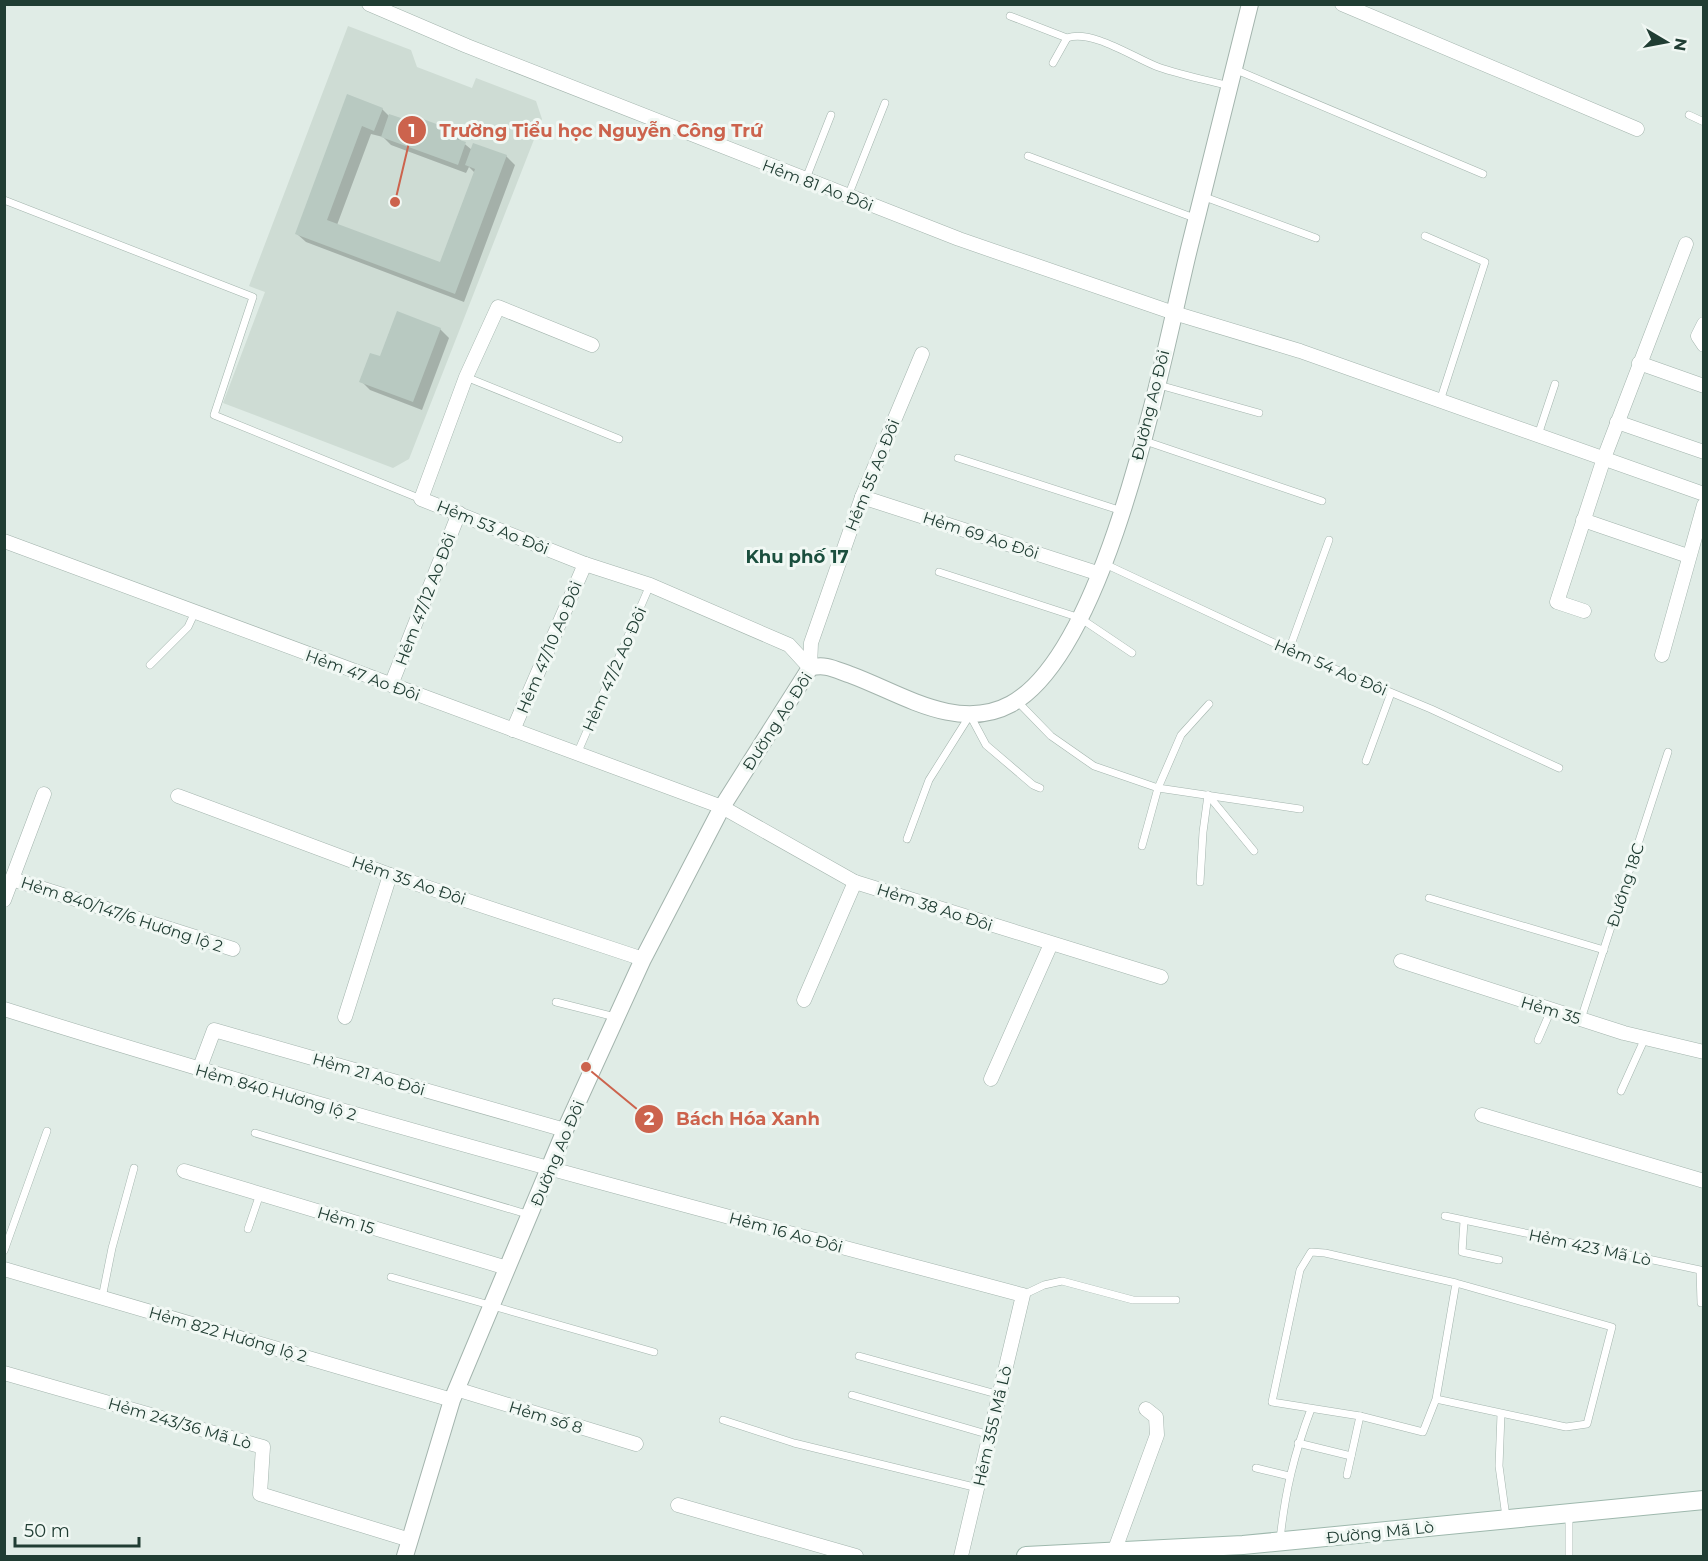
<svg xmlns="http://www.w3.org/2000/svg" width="1708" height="1561" font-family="Montserrat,sans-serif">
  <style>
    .built { fill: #cedcd4 }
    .shadow { fill: #0003; fill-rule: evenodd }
    .building { fill: #b8c9c1 }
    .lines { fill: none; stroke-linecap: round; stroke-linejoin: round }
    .service-casing { stroke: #a3b4ad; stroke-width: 8 }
    .minor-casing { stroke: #a3b4ad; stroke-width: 15 }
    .tertiary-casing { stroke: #a3b4ad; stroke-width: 18 }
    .secondary-casing { stroke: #9eb8ad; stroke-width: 20 }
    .service { stroke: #fff; stroke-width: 7 }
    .minor { stroke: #fff; stroke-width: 14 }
    .tertiary { stroke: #fff; stroke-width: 16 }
    .secondary { stroke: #fff; stroke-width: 18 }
    .labels { text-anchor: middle; stroke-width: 6; stroke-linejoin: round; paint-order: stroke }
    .street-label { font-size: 16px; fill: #203d33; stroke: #f1f8f4 }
    .neighbourhood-label { font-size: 18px; font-weight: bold; fill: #1b4f3e; stroke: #f1f8f4 }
    .leader { fill: none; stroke: #cc634d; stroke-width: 2 }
    .callout-dot { fill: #cc634d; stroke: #f1f8f4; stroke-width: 2 }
    .mark-label { font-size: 18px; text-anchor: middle; font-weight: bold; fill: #fff }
    .callout-label { font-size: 18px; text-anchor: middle; font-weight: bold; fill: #cc634d; stroke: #f1f8f4; stroke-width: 6; stroke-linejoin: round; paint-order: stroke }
  </style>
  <rect width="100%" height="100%" fill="#e0ece6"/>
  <path class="built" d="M348 26 411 50 417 67 472 88 476 78 536 101 542 119 409 459 393 468 223 403 265 292 249 286Z"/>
  <g class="shadow">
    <path d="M348 96 382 109 390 117 449 131 472 150 506 156 515 165 464 302 306 242 297 234ZM371 134 383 137 391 145 466 173 469 167 475 173 441 264 337 225Z"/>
    <path d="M440 329 449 338 422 410 370 390 361 381 381 358Z"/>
  </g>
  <g class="building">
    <path d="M347 94 383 108 374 131 362 126 327 220 440 262 475 169 465 165 473 143 507 155 455 294 295 234Z"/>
    <path d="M389 114 410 121 412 115 450 129 447 136 466 142 458 165 381 137Z"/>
    <path d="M397 311 441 328 413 402 359 382 370 353 380 356Z"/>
  </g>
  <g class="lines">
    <g class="service-casing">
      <g id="service">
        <path d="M1010 16 1067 38"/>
        <path d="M1053 63 1067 38C1092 29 1134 58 1158 67 1181 75 1206 80 1230 86"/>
        <path d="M1234 69 1483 174"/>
        <path d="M1689 115 1704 122"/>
        <path d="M1028 156 1197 219"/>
        <path d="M805 181 831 115"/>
        <path d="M848 196 885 103"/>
        <path d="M1202 196 1316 238"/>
        <path d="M4 200 253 297 214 415 421 499"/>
        <path d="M1425 236 1485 262 1440 401"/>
        <path d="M466 377 619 439"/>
        <path d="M1159 385 1259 413"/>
        <path d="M1538 435 1555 384"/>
        <path d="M1145 441 1322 501"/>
        <path d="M958 458 1122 511"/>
        <path d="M1105 564 1289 650 1431 709 1559 768"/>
        <path d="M939 572 1080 618 1132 653"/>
        <path d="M1289 650 1329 540"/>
        <path d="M150 665 188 627 195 612"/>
        <path d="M1016 700 1051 736 1094 766 1158 788 1300 809"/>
        <path d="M577 754 650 585"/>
        <path d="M1366 761 1391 693"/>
        <path d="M1208 795 1254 851"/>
        <path d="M907 839 929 780 970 715 986 745 1033 785 1040 788"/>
        <path d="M1142 846 1158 788 1181 735 1209 704"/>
        <path d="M1200 882 1203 832 1208 795"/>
        <path d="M1429 898 1604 950"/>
        <path d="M556 1002 615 1017"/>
        <path d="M1581 1019 1668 752"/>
        <path d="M1538 1040 1551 1010"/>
        <path d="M1621 1091 1645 1038"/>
        <path d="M255 1133 530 1215"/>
        <path d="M1445 1216 1700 1270 1701 1303H1704"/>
        <path d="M1464 1221 1462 1252 1499 1260"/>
        <path d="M248 1229 260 1194"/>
        <path d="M4 1251 47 1131"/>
        <path d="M391 1277 654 1352"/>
        <path d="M1023 1295 1044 1285 1062 1281 1133 1300H1176"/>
        <path d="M102 1298 112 1248 134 1168"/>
        <path d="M859 1356 1000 1395"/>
        <path d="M852 1395 990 1435"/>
        <path d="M1436 1399 1566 1427 1587 1424 1612 1327 1456 1283 1325 1253 1311 1252 1300 1270 1272 1402 1360 1416 1423 1432 1436 1399 1456 1283"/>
        <path d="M1501 1414 1499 1466 1506 1517"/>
        <path d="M723 1420 794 1443 978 1488"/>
        <path d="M1298 1443 1351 1456"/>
        <path d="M1256 1468 1289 1476"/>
        <path d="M1347 1475 1360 1416"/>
        <path d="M1280 1540C1285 1492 1294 1454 1311 1409"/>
        <path d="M1569 1556V1513"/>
      </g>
    </g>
    <g class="minor-casing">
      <g id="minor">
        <path d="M369 4 467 46 959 239 1174 313 1300 351 1704 494"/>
        <path d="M1342 4 1637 129"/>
        <path d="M1704 324 1698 336 1704 345"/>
        <path d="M592 345 498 307 466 377 421 499 585 564 650 585 789 645 810 668"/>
        <path d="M1639 363 1704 386"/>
        <path d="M1617 422 1704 452"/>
        <path d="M862 497 1100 574"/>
        <path d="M1583 520 1688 556"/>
        <path d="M4 541 722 807 855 882 1161 977"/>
        <path d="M1584 611 1557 602 1604 458 1686 244"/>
        <path d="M1662 655 1704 505"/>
        <path d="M810 668 811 643 862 497 922 354"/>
        <path d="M391 685 459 513"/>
        <path d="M513 730 585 564"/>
        <path d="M178 796 390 875 643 959"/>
        <path d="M12 879 233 949"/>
        <path d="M4 900 44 794"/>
        <path d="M1401 961 1624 1033 1704 1052"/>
        <path d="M804 1000 855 882"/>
        <path d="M4 1009C341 1115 682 1205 1023 1295L961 1556"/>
        <path d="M345 1017 390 875"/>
        <path d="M199 1070 214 1030 565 1130"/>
        <path d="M991 1079 1051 944"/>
        <path d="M1482 1115 1704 1181"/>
        <path d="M184 1171 507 1268"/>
        <path d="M4 1269 452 1400"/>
        <path d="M4 1373 263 1447 260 1494 410 1540"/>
        <path d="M456 1389 636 1444"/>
        <path d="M678 1505 856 1556"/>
        <path d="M1114 1552 1157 1435 1156 1417 1146 1409"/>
      </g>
    </g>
    <g class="tertiary-casing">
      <path id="tertiary" d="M405 1556 452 1400 565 1130 643 959 722 807 810 668C825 663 836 670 851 675 900 693 958 733 1011 704 1109 650 1163 356 1189 249 1209 167 1230 86 1250 4"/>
    </g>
    <g class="secondary-casing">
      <path id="secondary" d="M1026 1556 1243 1545 1704 1500"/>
    </g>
    <use href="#service" class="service"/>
    <use href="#minor" class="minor"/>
    <use href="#tertiary" class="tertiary"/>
    <use href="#secondary" class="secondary"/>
  </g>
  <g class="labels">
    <g class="street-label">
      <text transform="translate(818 185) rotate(21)" y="6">Hẻm 81 Ao Đôi</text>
      <text transform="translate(1150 405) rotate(-76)" y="6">Đường Ao Đôi</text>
      <text transform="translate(872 475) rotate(-68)" y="6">Hẻm 55 Ao Đôi</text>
      <text transform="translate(493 527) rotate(22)" y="6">Hẻm 53 Ao Đôi</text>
      <text transform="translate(981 535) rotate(18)" y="6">Hẻm 69 Ao Đôi</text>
      <text transform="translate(425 599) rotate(-69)" y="6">Hẻm 47/12 Ao Đôi</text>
      <text transform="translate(549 647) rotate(-67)" y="6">Hẻm 47/10 Ao Đôi</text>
      <text transform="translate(1331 667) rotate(23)" y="6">Hẻm 54 Ao Đôi</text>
      <text transform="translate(614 669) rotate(-66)" y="6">Hẻm 47/2 Ao Đôi</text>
      <text transform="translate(363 675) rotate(20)" y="6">Hẻm 47 Ao Đôi</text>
      <text transform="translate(777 721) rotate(-57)" y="6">Đường Ao Đôi</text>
      <text transform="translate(409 880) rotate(19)" y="6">Hẻm 35 Ao Đôi</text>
      <text transform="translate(1625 885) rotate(-72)" y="6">Đướng 18C</text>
      <text transform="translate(935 907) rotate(18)" y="6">Hẻm 38 Ao Đôi</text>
      <text transform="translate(122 914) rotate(18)" y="6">Hẻm 840/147/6 Hương lộ 2</text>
      <text transform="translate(1551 1010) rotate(17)" y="6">Hẻm 35</text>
      <text transform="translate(369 1074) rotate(16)" y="6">Hẻm 21 Ao Đôi</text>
      <text transform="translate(276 1092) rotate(16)" y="6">Hẻm 840 Hương lộ 2</text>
      <text transform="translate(557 1153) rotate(-67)" y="6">Đường Ao Đôi</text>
      <text transform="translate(346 1220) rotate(17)" y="6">Hẻm 15</text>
      <text transform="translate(786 1232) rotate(15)" y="6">Hẻm 16 Ao Đôi</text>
      <text transform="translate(1590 1247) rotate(12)" y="6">Hẻm 423 Mã Lò</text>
      <text transform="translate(228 1334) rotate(16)" y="6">Hẻm 822 Hương lộ 2</text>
      <text transform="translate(546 1417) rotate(17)" y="6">Hẻm số 8</text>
      <text transform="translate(180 1423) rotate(16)" y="6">Hẻm 243/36 Mã Lò</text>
      <text transform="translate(992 1426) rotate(-77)" y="6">Hẻm 355 Mã Lò</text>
      <text transform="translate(1380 1532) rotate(-6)" y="6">Đường Mã Lò</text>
    </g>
    <g class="neighbourhood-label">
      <text x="797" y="563">Khu phố 17</text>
    </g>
  </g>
  <path class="leader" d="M395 202L412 130M586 1067L649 1119"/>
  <g class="callout-dot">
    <circle cx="395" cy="202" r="6"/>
    <circle cx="586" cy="1067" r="6"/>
    <circle cx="412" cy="130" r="15"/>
    <circle cx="649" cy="1119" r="15"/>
  </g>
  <g class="mark-label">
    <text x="412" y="137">1</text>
    <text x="649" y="1125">2</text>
  </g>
  <g class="callout-label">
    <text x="601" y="137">Trường Tiểu học Nguyễn Công Trứ</text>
    <text x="748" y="1125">Bách Hóa Xanh</text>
  </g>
  <rect width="1708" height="1561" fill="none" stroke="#203d33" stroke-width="12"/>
  <g transform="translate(1666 42) rotate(100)" stroke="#f1f8f4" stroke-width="4.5" paint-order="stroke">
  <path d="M0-4.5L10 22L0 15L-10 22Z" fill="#203d33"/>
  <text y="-9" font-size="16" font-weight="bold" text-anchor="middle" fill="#203d33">N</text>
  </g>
  <path d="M15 1537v9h124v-9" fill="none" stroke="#203d33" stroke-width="3"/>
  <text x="24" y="1537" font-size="18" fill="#203d33" stroke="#f1f8f4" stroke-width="4.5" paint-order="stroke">50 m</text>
</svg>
